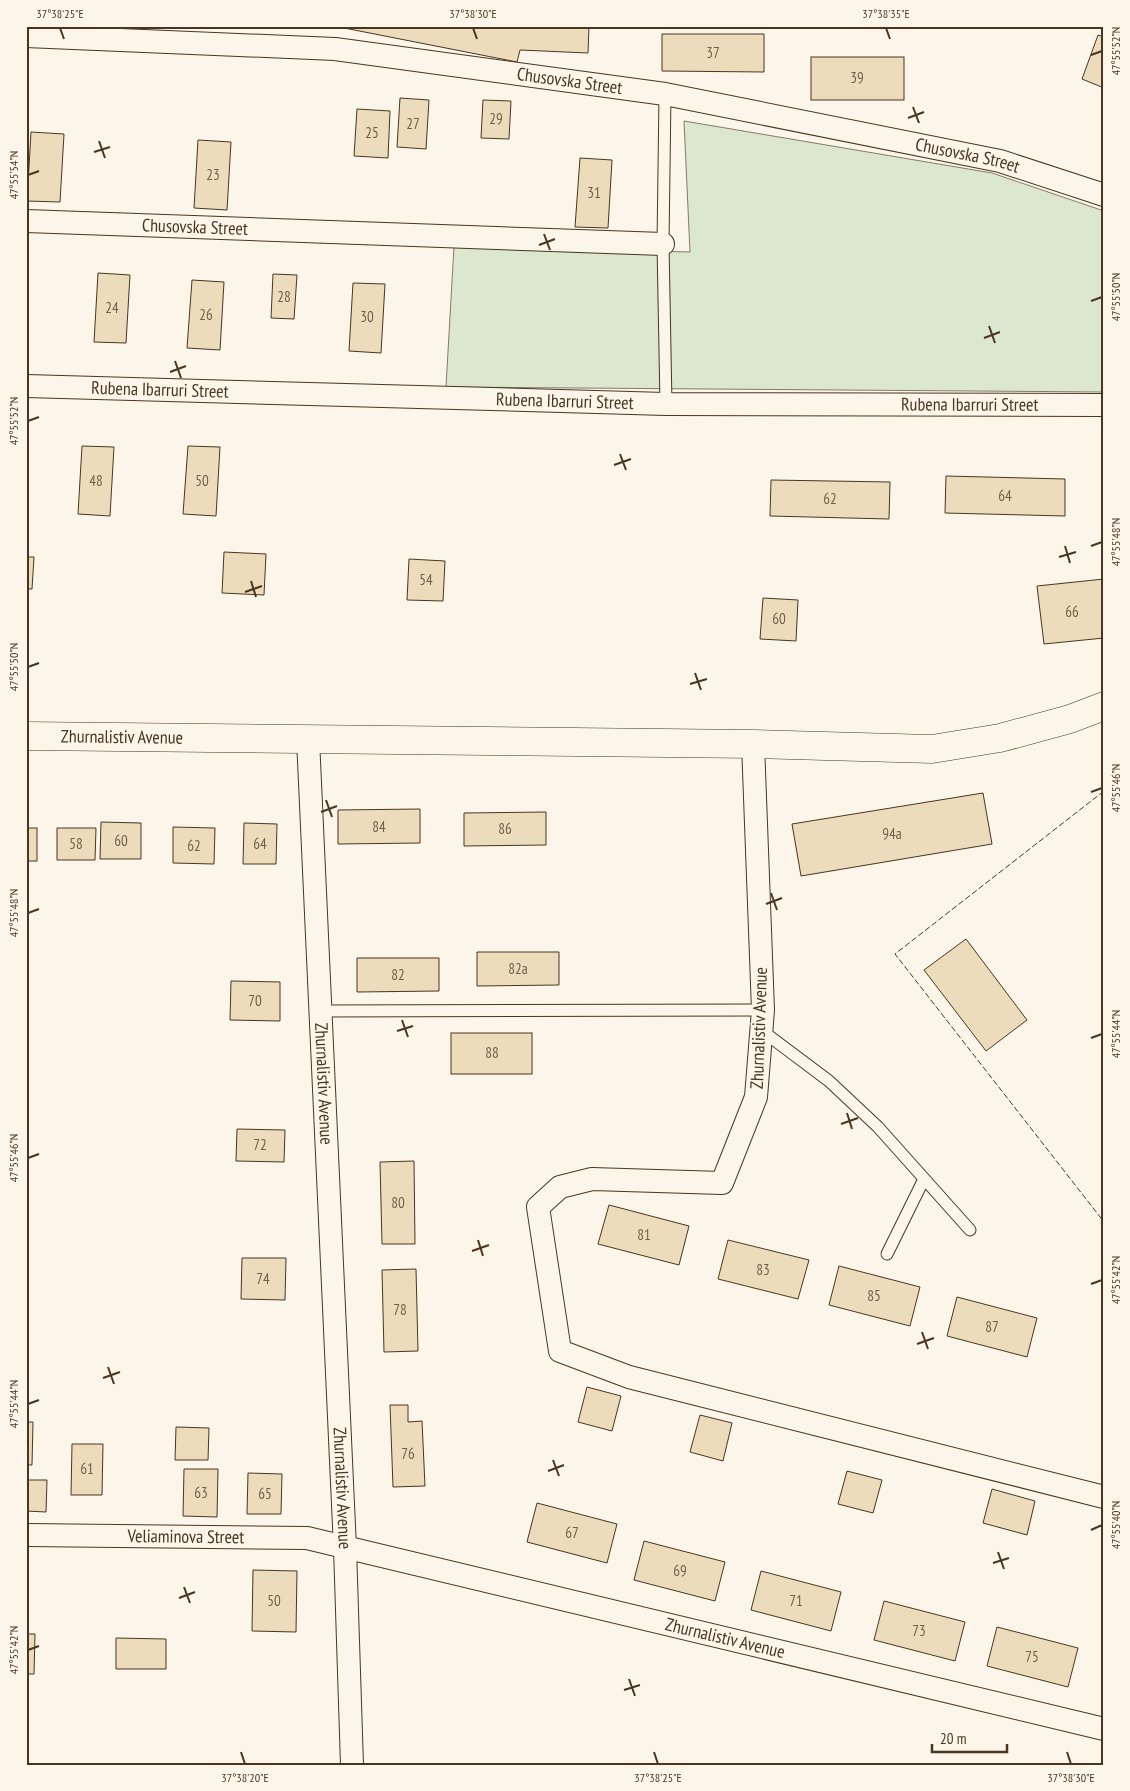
<svg xmlns="http://www.w3.org/2000/svg" width="1130" height="1791" font-family="'PT Sans Narrow',sans-serif">
  <style>
    .green { fill: #dce7d0; stroke: #887966 }
    .building { fill: #ecdcbc; stroke: #4a3520 }
    .lines { fill: none; stroke-linecap: round; stroke-linejoin: round }
    .service-casing { stroke: #4a3520; stroke-width: 13 }
    .minor-casing { stroke: #4a3520; stroke-width: 24 }
    .secondary-casing { stroke: #4a3520; stroke-width: 29 }
    .service { stroke: #fbf6e9; stroke-width: 11 }
    .minor { stroke: #fbf6e9; stroke-width: 22 }
    .secondary { stroke: #fbf6e9; stroke-width: 28 }
    .fence { stroke: #4a3520; stroke-width: 1; stroke-dasharray: 6 2.5; stroke-linecap: butt }
    .ticks { fill: none; stroke: #4a3520; stroke-width: 2 }
    .labels { text-anchor: middle; stroke-width: 4; stroke-linejoin: round; paint-order: stroke }
    .number-label { font-size: 15px; fill: #725f47 }
    .street-label { font-size: 18px; fill: #4a3520; stroke: #fbf6e9 }
    .neatline { fill: none; stroke: #4a3520; stroke-width: 2 }
    .ticks-label { font-size: 12px; text-anchor: middle; fill: #4a3520 }
  </style>
  <rect width="100%" height="100%" fill="#fbf6e9"/>
  <path class="green" d="M684 121 992 173 1104 211V392L446 387 454 246 690 252Z"/>
  <g class="building">
    <path d="M334 26H589L588 53 520 50 517 62Z"/>
    <path d="M662 34H764V72L662 71Z"/>
    <path d="M1098 35 1104 37V88L1082 79Z"/>
    <rect x="811" y="57" width="93" height="43"/>
    <path d="M400 98 429 100 426 149 397 147Z"/>
    <path d="M483 100 511 101 509 139 481 138Z"/>
    <path d="M357 109 390 111 388 158 354 156Z"/>
    <path d="M31 132 64 134 60 202 27 201Z"/>
    <path d="M198 140 231 142 227 210 194 208Z"/>
    <path d="M580 158 612 160 608 228 575 227Z"/>
    <path d="M98 273 130 275 126 343 94 342Z"/>
    <path d="M273 274 297 275 294 319 271 318Z"/>
    <path d="M192 280 224 282 220 350 187 348Z"/>
    <path d="M353 283 385 284 381 353 349 351Z"/>
    <path d="M82 446 114 447 110 516 78 514Z"/>
    <path d="M188 446 220 447 216 516 183 514Z"/>
    <path d="M946 476 1065 479V516L945 513Z"/>
    <path d="M771 480 890 482 889 519 770 516Z"/>
    <path d="M224 552 266 554 264 595 222 593Z"/>
    <path d="M26 557H34L32 589H26Z"/>
    <path d="M409 559 445 561 443 601 407 600Z"/>
    <path d="M1104 579V638L1044 644 1037 586Z"/>
    <path d="M763 598 798 600 796 641 760 639Z"/>
    <path d="M983 793 992 844 801 876 792 824Z"/>
    <path d="M420 809V843L338 844V810Z"/>
    <path d="M546 812V845L464 846V813Z"/>
    <path d="M101 822 141 823V859H100Z"/>
    <path d="M244 823 277 824 276 864H243Z"/>
    <path d="M173 827 215 828 214 864 173 863Z"/>
    <rect x="26" y="828" width="11" height="33"/>
    <path d="M57 828H96L95 860H57Z"/>
    <path d="M966 939 1027 1020 986 1051 924 970Z"/>
    <path d="M477 952H559V985L477 986Z"/>
    <path d="M357 958H439V991L357 992Z"/>
    <path d="M231 981 280 982V1021L230 1020Z"/>
    <rect x="451" y="1033" width="81" height="41"/>
    <path d="M237 1129 285 1130 284 1162 236 1161Z"/>
    <path d="M414 1161 415 1244H382L380 1162Z"/>
    <path d="M609 1205 689 1226 679 1265 598 1244Z"/>
    <path d="M728 1240 809 1260 798 1299 718 1279Z"/>
    <path d="M242 1258H286L285 1300 241 1299Z"/>
    <path d="M839 1266 920 1287 910 1326 829 1305Z"/>
    <path d="M416 1269 418 1351 384 1352 382 1270Z"/>
    <path d="M957 1297 1037 1318 1027 1357 947 1336Z"/>
    <path d="M587 1387 621 1396 612 1431 578 1422Z"/>
    <path d="M390 1405H408V1422L422 1421 425 1486 393 1487Z"/>
    <path d="M700 1415 732 1423 723 1461 690 1452Z"/>
    <path d="M26 1422H33L32 1465H26Z"/>
    <path d="M176 1427 209 1428 208 1460H175Z"/>
    <path d="M72 1444H103L102 1495H71Z"/>
    <path d="M184 1469H218L217 1517 183 1516Z"/>
    <path d="M847 1471 882 1480 873 1513 838 1504Z"/>
    <path d="M248 1473 282 1474 281 1514H247Z"/>
    <path d="M26 1480H47L46 1512 26 1511Z"/>
    <path d="M992 1489 1035 1501 1027 1535 983 1523Z"/>
    <path d="M537 1503 617 1524 607 1563 527 1542Z"/>
    <path d="M644 1541 725 1562 715 1601 634 1580Z"/>
    <path d="M253 1570 297 1571 296 1632 252 1631Z"/>
    <path d="M761 1571 841 1592 831 1631 751 1610Z"/>
    <path d="M884 1601 965 1622 955 1661 874 1640Z"/>
    <path d="M997 1627 1078 1648 1068 1687 987 1666Z"/>
    <path d="M26 1634H35L34 1674H26Z"/>
    <path d="M116 1638 166 1639V1669H116Z"/>
  </g>
  <g class="lines">
    <g class="service-casing">
      <g id="service">
        <path d="M665 94 663 244 666 404"/>
        <path d="M320 1011 763 1010"/>
        <path d="M761 1030 829 1081 878 1127 970 1230"/>
        <path d="M887 1254 924 1179"/>
      </g>
    </g>
    <g class="minor-casing">
      <g id="minor">
        <path id="s1" d="M26 36 335 49 665 94 1000 161 1104 195"/>
        <path id="s2" d="M26 221 663 244"/>
        <path id="s3" d="M26 386 666 404 1104 405"/>
        <path id="s4" d="M308 739 345 1548 352 1765"/>
        <path d="M753 744 763 1010 756 1097 722 1183 592 1179 560 1187 538 1207 560 1351 629 1377 1104 1497"/>
        <path id="s5" d="M26 1535 307 1538 1104 1729"/>
      </g>
    </g>
    <g class="secondary-casing">
      <g id="secondary">
        <path id="s6" d="M26 736 753 744 932 749 1000 738 1070 719 1104 706"/>
      </g>
    </g>
    <use href="#service" class="service"/>
    <use href="#minor" class="minor"/>
    <use href="#secondary" class="secondary"/>
    <path class="fence" d="M1104 791 895 954 1104 1222"/>
  </g>
  <path class="ticks" d="M60 28 64 39M473 28 477 39M886 28 890 39M1091 55 1102 51M913 107 919 123M908 118 924 112M99 141 105 158M94 152 110 147M28 175 39 171M544 234 550 250M539 245 555 239M1091 301 1102 297M989 326 995 343M984 338 1000 332M175 361 181 378M170 372 186 366M28 421 39 417M620 454 626 470M614 465 631 459M1065 546 1070 563M1091 546 1102 542M1059 557 1076 552M251 581 256 597M245 592 262 586M28 667 39 663M695 673 701 690M690 684 707 679M1091 792 1102 788M326 800 332 817M321 812 337 806M771 893 777 910M766 904 782 898M28 913 39 909M402 1020 408 1037M397 1031 413 1026M1091 1038 1102 1034M847 1113 852 1129M841 1124 858 1118M28 1158 39 1154M478 1240 483 1256M472 1251 489 1245M1091 1284 1102 1280M922 1332 928 1349M917 1344 934 1338M108 1367 114 1384M103 1378 120 1372M28 1404 39 1400M553 1460 559 1476M548 1471 564 1465M1091 1530 1102 1525M998 1552 1004 1569M993 1563 1009 1558M184 1587 190 1603M179 1598 195 1592M28 1650 39 1646M629 1679 635 1696M624 1690 640 1685M241 1752 245 1764M654 1752 658 1764M1067 1752 1071 1764"/>
  <g class="labels">
    <g class="number-label">
      <text x="713" y="58">37</text>
      <text x="857" y="83">39</text>
      <text x="496" y="124">29</text>
      <text x="413" y="129">27</text>
      <text x="372" y="138">25</text>
      <text x="213" y="180">23</text>
      <text x="594" y="198">31</text>
      <text x="284" y="302">28</text>
      <text x="112" y="313">24</text>
      <text x="206" y="320">26</text>
      <text x="367" y="322">30</text>
      <text x="96" y="486">48</text>
      <text x="202" y="486">50</text>
      <text x="1005" y="501">64</text>
      <text x="830" y="504">62</text>
      <text x="426" y="585">54</text>
      <text x="1072" y="617">66</text>
      <text x="779" y="624">60</text>
      <text x="379" y="832">84</text>
      <text x="505" y="834">86</text>
      <text x="892" y="839">94а</text>
      <text x="121" y="846">60</text>
      <text x="76" y="849">58</text>
      <text x="260" y="849">64</text>
      <text x="194" y="851">62</text>
      <text x="518" y="974">82а</text>
      <text x="398" y="980">82</text>
      <text x="255" y="1006">70</text>
      <text x="492" y="1058">88</text>
      <text x="260" y="1150">72</text>
      <text x="398" y="1208">80</text>
      <text x="644" y="1240">81</text>
      <text x="763" y="1275">83</text>
      <text x="263" y="1284">74</text>
      <text x="874" y="1301">85</text>
      <text x="400" y="1315">78</text>
      <text x="992" y="1332">87</text>
      <text x="408" y="1459">76</text>
      <text x="87" y="1474">61</text>
      <text x="201" y="1498">63</text>
      <text x="265" y="1499">65</text>
      <text x="572" y="1538">67</text>
      <text x="680" y="1576">69</text>
      <text x="274" y="1606">50</text>
      <text x="796" y="1606">71</text>
      <text x="919" y="1636">73</text>
      <text x="1032" y="1662">75</text>
    </g>
    <g class="street-label">
      <text dy="6" stroke="none"><textPath href="#s1" startOffset="546">Chusovska Street</textPath></text>
      <text dy="6" stroke="none"><textPath href="#s1" startOffset="951">Chusovska Street</textPath></text>
      <text dy="6" stroke="none"><textPath href="#s2" startOffset="169">Chusovska Street</textPath></text>
      <text dy="6" stroke="none"><textPath href="#s3" startOffset="134">Rubena Ibarruri Street</textPath></text>
      <text dy="6" stroke="none"><textPath href="#s3" startOffset="539">Rubena Ibarruri Street</textPath></text>
      <text dy="6" stroke="none"><textPath href="#s3" startOffset="944">Rubena Ibarruri Street</textPath></text>
      <text dy="6" stroke="none"><textPath href="#s6" startOffset="96">Zhurnalistiv Avenue</textPath></text>
      <text transform="translate(759 1028) rotate(-88)" y="6">Zhurnalistiv Avenue</text>
      <text dy="6" stroke="none"><textPath href="#s4" startOffset="345">Zhurnalistiv Avenue</textPath></text>
      <text dy="6" stroke="none"><textPath href="#s4" startOffset="750">Zhurnalistiv Avenue</textPath></text>
      <text dy="6" stroke="none"><textPath href="#s5" startOffset="160">Veliaminova Street</textPath></text>
      <text dy="6" stroke="none"><textPath href="#s5" startOffset="711">Zhurnalistiv Avenue</textPath></text>
    </g>
  </g>
  <rect width="1130" height="1791" fill="none" stroke="#fbf6e9" stroke-width="55"/>
  <path d="M932 1744v8h75v-8" fill="none" stroke="#4a3520" stroke-width="2.5"/>
  <text x="940" y="1744" font-size="15" fill="#4a3520" stroke="#fbf6e9" stroke-width="4" paint-order="stroke">20 m</text>
  <rect x="28" y="28" width="1074" height="1736" class="neatline"/>
  <g class="ticks-label">
    <text x="60" y="18">37°38'25"E</text>
    <text x="473" y="18">37°38'30"E</text>
    <text x="886" y="18">37°38'35"E</text>
    <text transform="translate(1116 51) rotate(-90)" y="4">47°55'52"N</text>
    <text transform="translate(14 175) rotate(-90)" y="4">47°55'54"N</text>
    <text transform="translate(1116 297) rotate(-90)" y="4">47°55'50"N</text>
    <text transform="translate(14 421) rotate(-90)" y="4">47°55'52"N</text>
    <text transform="translate(1116 542) rotate(-90)" y="4">47°55'48"N</text>
    <text transform="translate(14 667) rotate(-90)" y="4">47°55'50"N</text>
    <text transform="translate(1116 788) rotate(-90)" y="4">47°55'46"N</text>
    <text transform="translate(14 913) rotate(-90)" y="4">47°55'48"N</text>
    <text transform="translate(1116 1034) rotate(-90)" y="4">47°55'44"N</text>
    <text transform="translate(14 1158) rotate(-90)" y="4">47°55'46"N</text>
    <text transform="translate(1116 1280) rotate(-90)" y="4">47°55'42"N</text>
    <text transform="translate(14 1404) rotate(-90)" y="4">47°55'44"N</text>
    <text transform="translate(1116 1525) rotate(-90)" y="4">47°55'40"N</text>
    <text transform="translate(14 1650) rotate(-90)" y="4">47°55'42"N</text>
    <text x="245" y="1782">37°38'20"E</text>
    <text x="658" y="1782">37°38'25"E</text>
    <text x="1071" y="1782">37°38'30"E</text>
  </g>
</svg>
